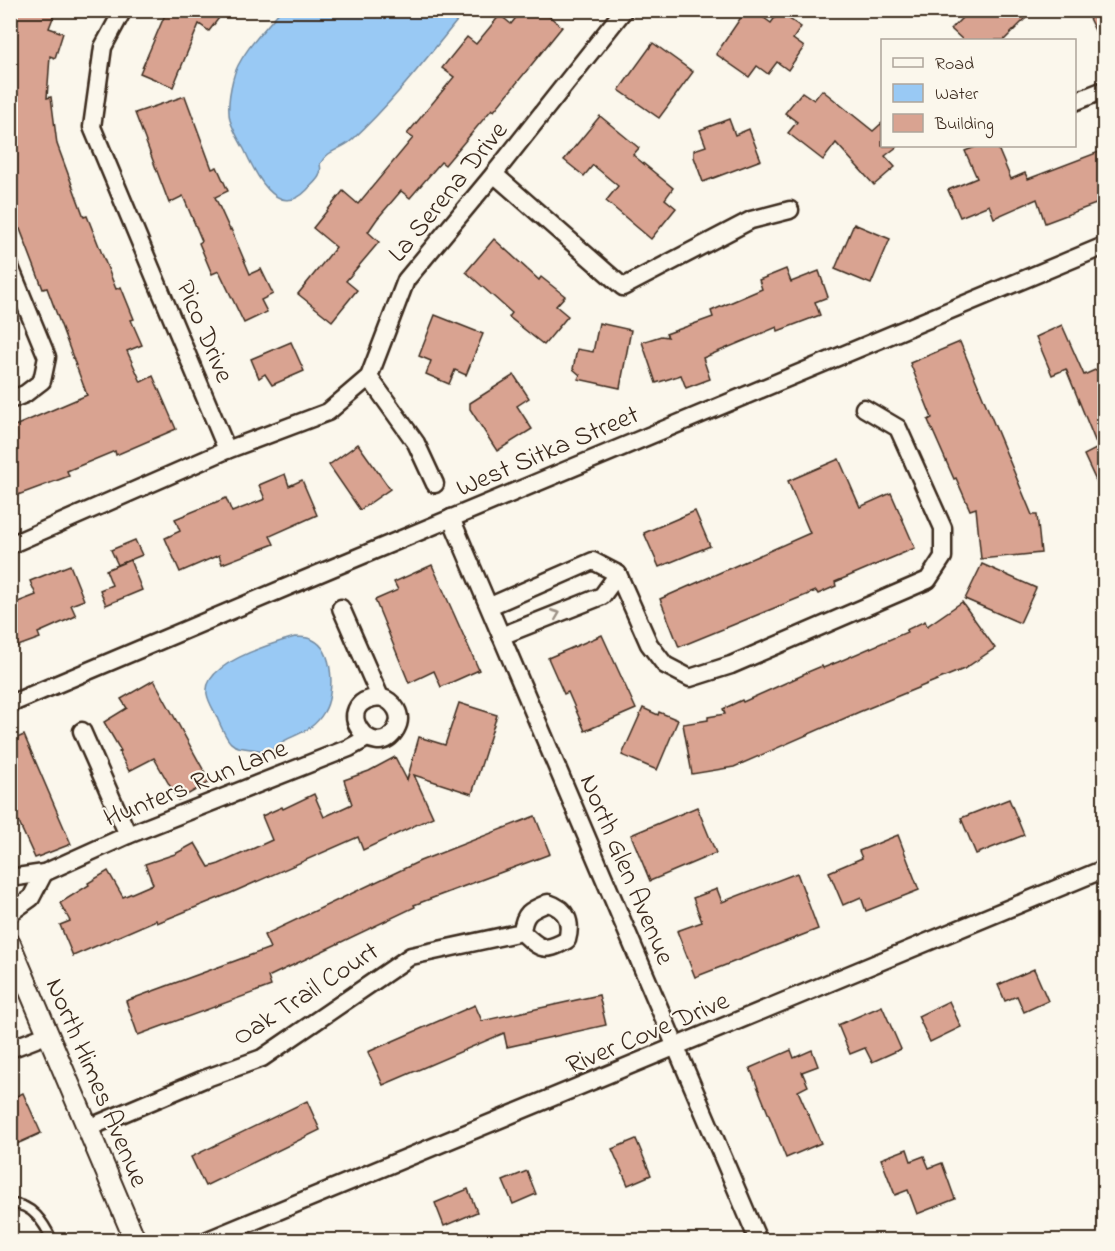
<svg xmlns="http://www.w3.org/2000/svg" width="1115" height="1251" font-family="'Indie Flower',sans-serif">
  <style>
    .water { fill: #99c9f4; stroke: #73899e; stroke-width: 1.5 }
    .building { fill: #d9a391; stroke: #3b2a1e; stroke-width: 1.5 }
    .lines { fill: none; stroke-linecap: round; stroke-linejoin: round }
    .service-casing { stroke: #3b2a1e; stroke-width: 13 }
    .minor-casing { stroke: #3b2a1e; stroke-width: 21 }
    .tertiary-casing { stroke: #3b2a1e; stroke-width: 24 }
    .service { stroke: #fbf7ec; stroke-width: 8 }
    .minor { stroke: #fbf7ec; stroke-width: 16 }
    .tertiary { stroke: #fbf7ec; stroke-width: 20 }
    .oneway { stroke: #9b9085 }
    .labels { text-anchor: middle; stroke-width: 4.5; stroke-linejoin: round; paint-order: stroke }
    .street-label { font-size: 27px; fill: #3b2a1e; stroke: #fbf7ec }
  </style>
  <rect width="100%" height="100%" fill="#fbf7ec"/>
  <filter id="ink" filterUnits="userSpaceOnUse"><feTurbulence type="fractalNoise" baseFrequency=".0167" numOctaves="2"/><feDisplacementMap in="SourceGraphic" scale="12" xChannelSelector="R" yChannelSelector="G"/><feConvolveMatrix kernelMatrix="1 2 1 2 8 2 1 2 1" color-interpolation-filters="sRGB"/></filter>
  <g filter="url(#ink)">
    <g class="water">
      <path d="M280 11H465C429 55 394 101 352 140 341 150 327 150 320 164 323 177 315 181 307 190 277 221 254 171 244 149 239 140 233 130 230 120 227 107 230 91 233 79 238 56 265 29 280 11Z"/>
      <path d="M295 637C301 637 308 637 313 640 334 650 335 694 324 712 309 738 284 734 270 752 232 744 233 756 216 715 213 709 208 701 207 694 202 663 274 643 295 637Z"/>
    </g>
    <g class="building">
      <path d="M10 10H56L49 28 63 33 55 58 50 56 47 98 51 97 57 144 84 217 87 216 116 289 121 287 134 319 131 320 142 345 127 351 141 382 153 376 176 429 116 455 115 451 67 471 69 476 10 498V428L87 395 47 288 43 289 20 229 16 230 10 216Z"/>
      <path d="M167 10H225L209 31 199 24 173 87 140 73Z"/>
      <path d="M522 10H542L562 27 494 111 492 109 445 165 441 162 410 198 401 191 377 219 368 232 379 242 346 281 357 290 332 321 298 294 336 247 313 228 343 191 358 204 413 138 407 134 454 77 442 68 467 37 476 44 500 15 511 24Z"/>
      <path d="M746 10H753L771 23 779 12 801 27 793 39 804 47 788 70 777 62 768 74 757 66 749 77 716 54Z"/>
      <path d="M970 10H1034L1004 40H963L951 29Z"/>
      <path d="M1085 10H1104V49Z"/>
      <path d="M653 43 693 72 659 118 619 90Z"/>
      <path d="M822 90 873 131 882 123V146H898L885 156 895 167 874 185 836 143 823 160 788 133 797 122 785 113 802 92 814 100Z"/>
      <path d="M185 96 212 169 217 167 228 191 215 197 230 230 231 229 250 274 261 269 273 294 261 300 267 312 244 323 219 271 212 274 199 243 202 241 183 196 169 203 135 113Z"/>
      <path d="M600 116 639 148 633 155 673 188 665 199 676 208 651 239 606 201 618 186 593 165 584 176 564 160Z"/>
      <path d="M729 119 735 135 749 129 761 160 703 182 694 157V150L706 146 700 130Z"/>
      <path d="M978 146H997L1011 179 1025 173 1028 179 1104 150V201L1045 223 1037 199 994 218 989 205 960 217 948 190 977 178 965 151Z"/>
      <path d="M854 224 890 239 871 284 835 269Z"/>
      <path d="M494 239 539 280 541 277 565 296 556 306 568 316 544 345 509 317 512 313 466 272Z"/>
      <path d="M786 269 791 282 819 271 828 297 815 302 820 315 778 331 777 327 703 358 710 379 686 388 681 375 656 383 642 342 661 336 668 337 666 334 713 317 711 311 762 289 759 280Z"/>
      <path d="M435 315 483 334 466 375 455 370 449 384 426 374 431 361 419 356Z"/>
      <path d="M599 323 631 330 620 388 578 379 580 375 573 369 577 349 593 352Z"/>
      <path d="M1062 325 1084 375 1104 366V498L1084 455 1098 448 1066 369 1052 375 1036 337Z"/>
      <path d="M291 342 304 371 272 385 265 374 259 378 251 359Z"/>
      <path d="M960 342 1032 515H1037L1041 553 981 559 976 508 970 510 956 478 954 479 928 420 932 418 910 363Z"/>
      <path d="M514 375 529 398 517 406 532 429 497 451 470 409V403Z"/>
      <path d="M358 444 390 489 360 510 329 465Z"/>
      <path d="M839 459 860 507 891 493 915 548 835 582 836 586 818 594 816 591 679 647 660 599 810 533 788 481Z"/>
      <path d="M285 474 289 486 302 480 317 515 270 536 274 544 222 564 219 555 180 572 165 538 180 531 175 519 226 498 232 512 265 499 259 485Z"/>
      <path d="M695 511 710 546 659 567 644 533Z"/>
      <path d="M135 540 142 555 118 565 111 550Z"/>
      <path d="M130 560 142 590 106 605 100 590 112 585 106 570Z"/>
      <path d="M982 564 1036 588 1020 623 965 599Z"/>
      <path d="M70 565 84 600 71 605 76 616 38 633 40 638 10 649V605L36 595 30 581Z"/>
      <path d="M432 565 479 670 441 687 434 671 409 683 375 600 398 590 394 582Z"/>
      <path d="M962 602 995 648 964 669 859 712 734 767 692 774 683 724 708 720V717L725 714 723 709 742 700 743 702 803 675V674L822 666 823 668 838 662 907 632 906 630 925 621 927 626Z"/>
      <path d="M602 635 636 709 585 731 568 692 564 694 548 658Z"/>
      <path d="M154 680 210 782 178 800 154 758 129 771 119 752 121 751 104 722 127 708 121 699Z"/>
      <path d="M459 703 497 715 472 794 414 775 433 817 363 850 358 837 231 893 157 923 156 920 73 956 60 925 70 921 60 903 89 885 88 883 108 871 123 897 153 884 145 864 175 854 195 843 209 867 219 864 272 840 262 816 282 807 283 809 314 794 324 817 352 804 344 780 369 771 395 757 407 780 419 737 445 745Z"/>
      <path d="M643 708 658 715 659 712 678 720 657 770 622 755Z"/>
      <path d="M24 735 71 844 35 858 10 803V741Z"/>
      <path d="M1009 799 1024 835 976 854 961 818Z"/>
      <path d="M697 807 716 853 650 881 631 835Z"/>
      <path d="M535 816 550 854 414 905 415 907 268 977 271 986 138 1035 126 1001 270 948 264 935 420 861Z"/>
      <path d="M898 835 919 890 866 911 861 897 843 905 829 872 862 858 859 851Z"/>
      <path d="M797 873 818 929 695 977 677 931 702 922 693 898 717 889 722 902Z"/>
      <path d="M1034 969 1048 1001 1024 1012 1017 996 1005 1001 998 985Z"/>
      <path d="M599 995 606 1025 507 1047 504 1033 383 1085 368 1052 475 1005 482 1021Z"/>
      <path d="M949 1001 961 1027 930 1042 918 1016Z"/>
      <path d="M882 1006 901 1049 872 1062 865 1048 850 1054 838 1025Z"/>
      <path d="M791 1050 794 1058 812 1050 818 1066 802 1072 808 1086 798 1091 821 1143 786 1158 750 1068Z"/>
      <path d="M23 1093 41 1133 10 1147V1099Z"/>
      <path d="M307 1101 320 1130 205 1186 191 1157Z"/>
      <path d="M636 1139 651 1175 628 1185 612 1149Z"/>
      <path d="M907 1149 911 1161 924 1156 929 1168 942 1163 955 1199 917 1214 908 1190 895 1195 881 1159Z"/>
      <path d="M527 1171 536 1194 513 1204 503 1181Z"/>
      <path d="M468 1189 477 1212 444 1226 435 1203Z"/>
    </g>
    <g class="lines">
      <g class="service-casing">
        <g id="service">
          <path d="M10 347 12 350 10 351"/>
          <path d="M10 1204C32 1203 44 1223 52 1240"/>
        </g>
      </g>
      <g class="minor-casing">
        <g id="minor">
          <path d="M1074 102 1104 90"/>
          <path d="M494 174 623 287 751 220 790 210"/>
          <path d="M10 267 47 357 42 381 25 394 10 400"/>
          <path d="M369 377 416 443 435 484"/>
          <path d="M227 450 328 412 369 377 406 280 494 174 624 10"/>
          <path d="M451 518 758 1240"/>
          <path d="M10 545 227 450 92 127 103 47 123 10"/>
          <path d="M618 574 649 644 665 665 690 678 731 665 928 580 943 557V528L898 428 864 408"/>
          <path d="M490 606 593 561 618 574 602 596 501 636"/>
          <path d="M341 608 380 697C394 701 404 715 396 729 374 767 326 702 380 697"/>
          <path d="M10 704 332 568 1104 246"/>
          <path d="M82 731 128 835"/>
          <path d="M10 878 44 873 128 835 349 748 367 738"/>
          <path d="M10 913 31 898 44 873"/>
          <path d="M10 1049 49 1034"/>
          <path d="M88 1128 204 1079 262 1058 411 956 522 932C524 912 531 910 548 903 567 909 572 922 567 940 544 953 540 949 522 932"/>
          <path d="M208 1240 1104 869"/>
        </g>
      </g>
      <g class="tertiary-casing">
        <path id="tertiary" d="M10 944 135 1240"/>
      </g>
      <use href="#service" class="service"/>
      <use href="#minor" class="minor"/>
      <use href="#tertiary" class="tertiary"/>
    </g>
    <defs><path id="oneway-chevron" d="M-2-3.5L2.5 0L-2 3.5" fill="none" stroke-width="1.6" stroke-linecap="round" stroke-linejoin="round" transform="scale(1.5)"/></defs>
    <use class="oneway" href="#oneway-chevron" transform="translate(556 614) rotate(-22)"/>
  </g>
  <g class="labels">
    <g class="street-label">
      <text transform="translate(447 191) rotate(-51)" y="9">La Serena Drive</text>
      <text transform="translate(206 331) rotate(67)" y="9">Pico Drive</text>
      <text transform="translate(547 450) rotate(-23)" y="9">West Sitka Street</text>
      <text transform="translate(195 782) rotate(-22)" y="9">Hunters Run Lane</text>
      <text transform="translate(628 869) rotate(67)" y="9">North Glen Avenue</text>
      <text transform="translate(305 993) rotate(-33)" y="9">Oak Trail Court</text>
      <text transform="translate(647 1032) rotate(-23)" y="9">River Cove Drive</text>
      <text transform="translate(98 1082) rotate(67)" y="9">North Himes Avenue</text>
    </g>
  </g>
  <rect width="1115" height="1251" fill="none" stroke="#fbf7ec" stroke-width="36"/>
  <rect x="18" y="18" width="1079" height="1215" fill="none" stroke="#3b2a1e" stroke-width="2" filter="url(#ink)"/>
  <rect x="881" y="39" width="195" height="108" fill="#fbf7ec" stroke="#aea59a" stroke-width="1.5"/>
  <rect x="893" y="58" width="30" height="9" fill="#fbf7ec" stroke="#aea59a" stroke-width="1.5"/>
  <text x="935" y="69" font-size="18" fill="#3b2a1e">Road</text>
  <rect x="893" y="84" width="30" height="18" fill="#99c9f4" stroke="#aea59a" stroke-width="1.5"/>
  <text x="935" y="99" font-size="18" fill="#3b2a1e">Water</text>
  <rect x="893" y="114" width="30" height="18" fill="#d9a391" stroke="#aea59a" stroke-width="1.5"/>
  <text x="935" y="129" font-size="18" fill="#3b2a1e">Building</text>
</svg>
